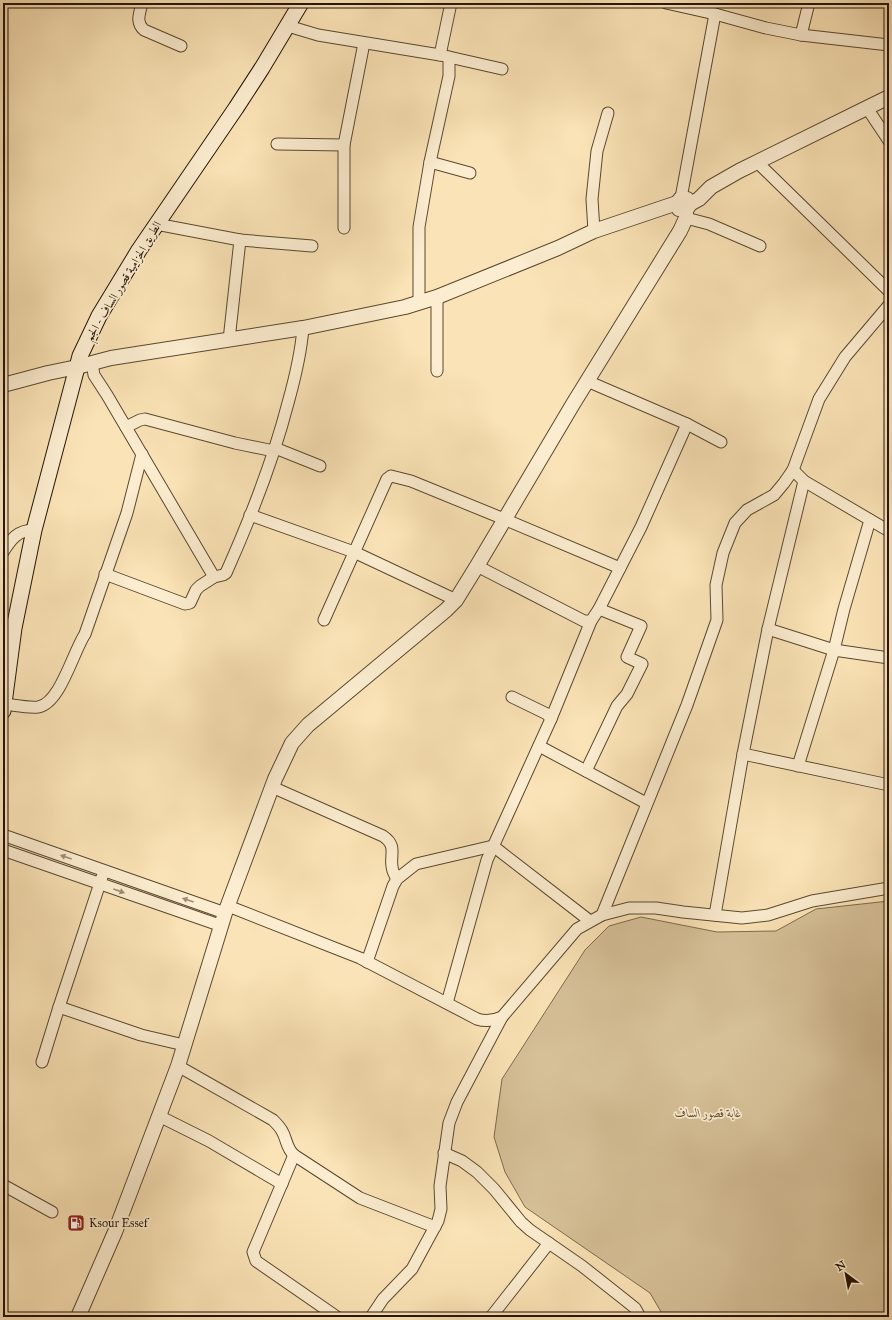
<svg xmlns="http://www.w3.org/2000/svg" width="892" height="1320" font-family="'IM FELL Great Primer',Amiri,serif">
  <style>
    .green { fill: #d6c098; stroke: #7e6a4e }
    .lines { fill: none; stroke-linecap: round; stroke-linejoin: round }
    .minor-casing { stroke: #5a4830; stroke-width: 13 }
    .tertiary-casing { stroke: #5a4830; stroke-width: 16 }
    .secondary-casing { stroke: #251404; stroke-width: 17 }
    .minor { stroke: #fcedd0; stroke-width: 11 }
    .tertiary { stroke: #fcedd0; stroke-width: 14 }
    .secondary { stroke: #fcedd0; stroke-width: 15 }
    .oneway { fill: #9b8b74 }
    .labels { text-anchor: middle; stroke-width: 3.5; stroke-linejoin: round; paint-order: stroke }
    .street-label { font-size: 12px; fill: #251404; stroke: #fcedd0 }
    .park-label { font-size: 12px; font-style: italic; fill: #635038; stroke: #fcedd0 }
    .poi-label { font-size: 12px; fill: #251404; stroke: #fcedd0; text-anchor: start }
  </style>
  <rect width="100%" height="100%" fill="#fae3b6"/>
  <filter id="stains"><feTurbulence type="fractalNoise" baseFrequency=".005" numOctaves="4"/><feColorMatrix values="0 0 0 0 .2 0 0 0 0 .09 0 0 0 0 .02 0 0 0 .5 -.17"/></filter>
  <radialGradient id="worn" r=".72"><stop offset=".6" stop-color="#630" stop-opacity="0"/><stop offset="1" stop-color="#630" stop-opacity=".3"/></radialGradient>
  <path class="green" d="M889 901V1317H664L650 1293 525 1207 505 1172 494 1137 502 1079 585 950 609 926 641 917 717 932 776 931 816 909Z"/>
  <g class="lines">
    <g class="minor-casing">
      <g id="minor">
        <path d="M142 3C140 13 135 22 144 30L181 46"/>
        <path d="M666 3 715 14 766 28 801 35 889 45"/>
        <path d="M288 26 318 35 440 55 449 57V76L430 162 419 227V303"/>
        <path d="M801 35 809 3"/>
        <path d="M440 55 451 3"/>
        <path d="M449 57 502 69"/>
        <path d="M867 108 889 141"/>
        <path d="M277 144 344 145"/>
        <path d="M430 162 470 173"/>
        <path d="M757 162 889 291"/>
        <path d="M681 198 715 14"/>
        <path d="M686 218 709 224 760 246"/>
        <path d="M156 224 240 240 229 340"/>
        <path d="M344 228V145L364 43"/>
        <path d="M594 231 592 199 597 151 608 113"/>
        <path d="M240 240 312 246"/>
        <path d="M92 363 94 375 107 395 214 577"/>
        <path d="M437 371V297"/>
        <path d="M587 381 687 424 721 442"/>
        <path d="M126 427 140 420 145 419 235 443 274 451"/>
        <path d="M275 448 320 466"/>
        <path d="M793 470 804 481 889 531"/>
        <path d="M250 515 354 552 456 600"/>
        <path d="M3 552C11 539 18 530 34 530"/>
        <path d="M477 566 584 621H591L599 609 641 527 687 424"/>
        <path d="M105 574 185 604 190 603 196 590 200 586 214 577 223 575 226 573C251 517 273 461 288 403 295 378 301 353 303 328"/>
        <path d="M324 620 387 479 391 476 411 481 504 519 620 568"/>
        <path d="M768 629 834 650 889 658"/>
        <path d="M4 704C14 705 27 708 38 707 60 704 73 652 85 634L127 513 142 454"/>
        <path d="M551 719 591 621"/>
        <path d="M539 746 646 803"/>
        <path d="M743 754 889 785"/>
        <path d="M798 766 834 650 844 609 870 520"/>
        <path d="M586 771 617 706 627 694 642 664 627 657 641 626 599 609"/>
        <path d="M272 787 383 836C399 847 388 856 393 871 394 874 396 877 397 879"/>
        <path d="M3 835 225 913"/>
        <path d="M3 850 222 926"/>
        <path d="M228 906 360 958 477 1019C486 1022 493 1021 502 1017L577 929 602 915 629 908H656L683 912 742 918 768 915 812 901 889 888"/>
        <path d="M602 915 687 705 717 620 716 585 723 553 735 523 747 510 774 495 784 483 793 470 819 399 845 357 889 305"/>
        <path d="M715 915 743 754 768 629 804 481"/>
        <path d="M367 962 393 886 397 879 416 864 493 846 590 921"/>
        <path d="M447 1003 487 860 551 719 547 714 512 697"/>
        <path d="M59 1007 141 1035 184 1045"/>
        <path d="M42 1062 59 1007 102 877"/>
        <path d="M178 1066 273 1120C276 1123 280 1127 282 1131 287 1139 286 1148 294 1155L360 1198 435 1227"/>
        <path d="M159 1116 209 1141 282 1184"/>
        <path d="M444 1153 462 1161 477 1172 494 1189 521 1222 530 1230 582 1266 625 1300 635 1308 640 1317"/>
        <path d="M294 1155 253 1252 256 1261 337 1317"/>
        <path d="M3 1185 52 1212"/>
        <path d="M371 1317 383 1299 412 1269 438 1221 441 1209 440 1186 449 1123 457 1102 502 1017"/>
        <path d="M491 1317 549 1243"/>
      </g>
    </g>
    <g class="tertiary-casing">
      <g id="tertiary">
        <path d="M690 204 699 199 711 187 739 171 889 97"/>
        <path d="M3 385 48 373 77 367 111 358 303 328 405 307 437 297 558 248 594 231 677 203"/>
        <path d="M78 1317 115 1232 178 1066 225 913 275 779 292 743 308 725 446 610 456 600 477 566 573 404 680 231 686 218V210L690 204 687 199 681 198 677 203 679 209 686 210"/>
      </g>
    </g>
    <g class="secondary-casing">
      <path id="secondary" d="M3 711 14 628 34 530 80 356 99 316 139 250 236 108 262 68 301 3"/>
    </g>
    <use href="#minor" class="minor"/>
    <use href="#tertiary" class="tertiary"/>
    <use href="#secondary" class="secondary"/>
  </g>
  <defs><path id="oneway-solid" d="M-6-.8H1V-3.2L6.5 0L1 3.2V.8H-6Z"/></defs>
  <g class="oneway">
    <use href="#oneway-solid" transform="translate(66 857) rotate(-161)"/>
    <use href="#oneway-solid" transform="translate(119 891) rotate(20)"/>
    <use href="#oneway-solid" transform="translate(188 900) rotate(-161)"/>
  </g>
  <defs>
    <g id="fuel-square" transform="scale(0.9)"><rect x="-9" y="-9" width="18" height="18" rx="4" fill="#8f2418" stroke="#fcedd0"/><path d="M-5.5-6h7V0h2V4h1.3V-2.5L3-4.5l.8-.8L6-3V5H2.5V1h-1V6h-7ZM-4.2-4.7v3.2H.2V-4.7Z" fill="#fff"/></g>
  </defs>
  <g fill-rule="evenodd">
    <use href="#fuel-square" x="76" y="1223"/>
  </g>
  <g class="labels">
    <g class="street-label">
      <text transform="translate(123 281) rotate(-59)" y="4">الطريق الحزامية قصور الساف - الجم</text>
    </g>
    <g class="park-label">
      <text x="708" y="1117">غابة قصور الساف</text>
    </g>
    <g class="poi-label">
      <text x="89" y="1227">Ksour Essef</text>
    </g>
  </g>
  <rect width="892" height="1320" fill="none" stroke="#fae3b6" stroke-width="16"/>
  <rect x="4" y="4" width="884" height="1312" fill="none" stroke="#251404" stroke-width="2"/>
  <rect x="8" y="8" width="876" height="1304" fill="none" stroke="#251404"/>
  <g transform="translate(846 1274) rotate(328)" stroke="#fcedd0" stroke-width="3" paint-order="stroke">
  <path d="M0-3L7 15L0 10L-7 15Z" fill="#251404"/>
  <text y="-6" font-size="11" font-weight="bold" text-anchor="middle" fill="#251404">N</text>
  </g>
  <rect width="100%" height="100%" filter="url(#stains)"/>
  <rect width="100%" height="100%" fill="url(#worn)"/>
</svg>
